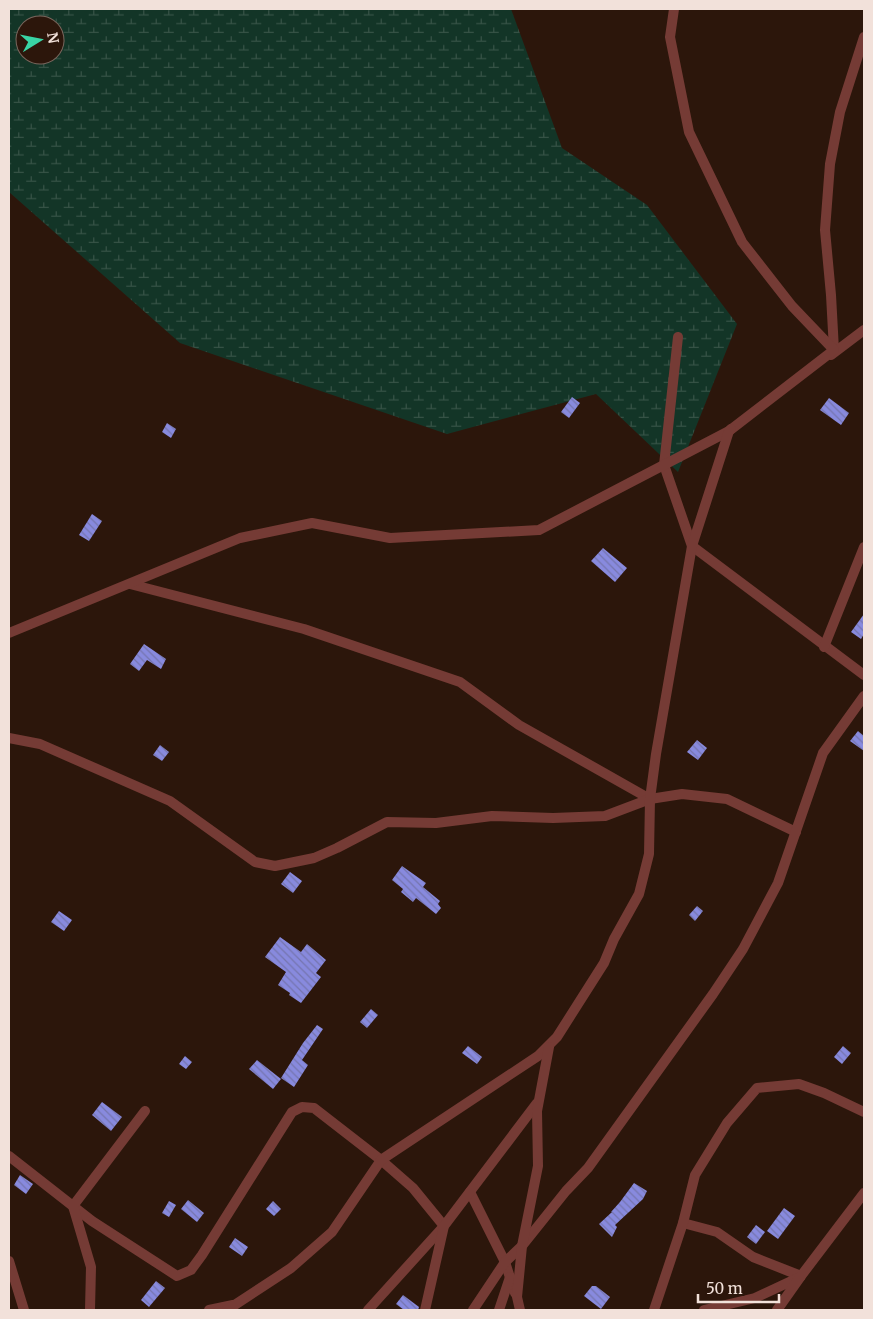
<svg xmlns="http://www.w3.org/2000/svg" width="873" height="1319" font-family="Merriweather,serif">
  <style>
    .wetland { fill: url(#wetland-marsh); fill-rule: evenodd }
    .building { fill: url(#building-back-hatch) }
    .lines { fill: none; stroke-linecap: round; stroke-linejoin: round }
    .street { stroke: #753b35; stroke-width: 10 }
  </style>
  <defs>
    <pattern id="wetland-marsh" width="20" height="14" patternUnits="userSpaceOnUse" patternTransform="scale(1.25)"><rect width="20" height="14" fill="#133527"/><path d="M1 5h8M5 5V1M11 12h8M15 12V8" fill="none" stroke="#365246"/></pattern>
    <pattern id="building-back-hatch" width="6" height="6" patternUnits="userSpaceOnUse" patternTransform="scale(1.25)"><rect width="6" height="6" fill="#888ade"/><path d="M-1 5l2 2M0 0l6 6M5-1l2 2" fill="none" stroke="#7575af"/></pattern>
  </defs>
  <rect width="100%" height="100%" fill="#2c160b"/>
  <path class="wetland" d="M9 9H511L562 148 647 205 737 324 678 472 596 394 447 434 180 343 9 192ZM25 25H55V55H25Z"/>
  <g class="building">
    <path d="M572 397 580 403 569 418 561 412Z"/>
    <path d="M829 398 849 413 841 425 820 410Z"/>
    <path d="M167 423 176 429 171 438 162 432Z"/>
    <path d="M92 514 102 521 89 541 79 535Z"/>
    <path d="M603 548 627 568 615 582 591 561Z"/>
    <path d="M864 614V634L861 639 851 632Z"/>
    <path d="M144 644 166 659 161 669 147 660 139 671 130 664Z"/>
    <path d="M858 731 864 736V751L850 741Z"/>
    <path d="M697 740 707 748 698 760 687 752Z"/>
    <path d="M160 745 169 752 162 761 153 755Z"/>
    <path d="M402 866 426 883 423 887 440 901 438 904 441 908 436 914 416 898 413 902 401 892 403 889 392 880Z"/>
    <path d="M290 872 302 881 293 893 281 884Z"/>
    <path d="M697 906 703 911 695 921 689 915Z"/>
    <path d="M59 911 72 920 64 931 51 922Z"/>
    <path d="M280 937 301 952 307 944 326 960 316 973 321 977 301 1003 289 995 290 993 278 985 286 972 265 957Z"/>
    <path d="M371 1009 378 1015 367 1028 360 1022Z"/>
    <path d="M317 1025 323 1029 302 1060 308 1065 294 1087 281 1078 303 1043Z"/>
    <path d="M468 1046 482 1057 477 1064 462 1053Z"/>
    <path d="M843 1046 851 1053 842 1064 834 1057Z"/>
    <path d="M185 1056 192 1062 186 1069 179 1064Z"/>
    <path d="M257 1060 281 1079 273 1089 249 1069Z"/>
    <path d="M102 1102 122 1117 111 1131 92 1115Z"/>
    <path d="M20 1175 33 1184 26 1194 14 1185Z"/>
    <path d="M634 1183 647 1191 643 1199 615 1225 617 1227 612 1237 599 1224 612 1212H611L620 1202Z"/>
    <path d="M188 1200 204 1213 197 1222 181 1209Z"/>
    <path d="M169 1201 176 1205 169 1217 162 1213Z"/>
    <path d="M273 1201 281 1209 274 1216 266 1209Z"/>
    <path d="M784 1208 795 1216 778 1239 767 1231Z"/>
    <path d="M756 1225 765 1232 756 1244 747 1237Z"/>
    <path d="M235 1238 248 1247 242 1256 229 1247Z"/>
    <path d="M156 1281 165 1288 149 1307 141 1300Z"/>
    <path d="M592 1286H596L610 1297 601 1309 584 1296Z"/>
    <path d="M403 1295 419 1307 418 1310H404L396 1304Z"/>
  </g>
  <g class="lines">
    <g class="street">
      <path d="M678 337 664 465 692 546 864 675"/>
      <path d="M834 350 831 295 825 230 830 164 840 112 864 37"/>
      <path d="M831 355 864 330"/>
      <path d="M130 584 304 629 460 682 519 725 650 799"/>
      <path d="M9 633 240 538 312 523 390 538 539 530 729 431 834 350 792 306 742 242 689 132 670 37 674 9"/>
      <path d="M824 647 864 547"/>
      <path d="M9 738 40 744 170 801 255 862 275 866 314 858 337 848 387 822 436 823 492 816 553 818 605 816 650 799 682 794 727 799 796 832"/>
      <path d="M9 1156 92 1221 177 1276 191 1270 202 1255 292 1112 302 1107 314 1108 381 1160 413 1188 444 1226 368 1310"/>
      <path d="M470 1192 505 1262 515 1293"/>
      <path d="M683 1223 717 1232 753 1257 801 1276"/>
      <path d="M9 1261 24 1310"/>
      <path d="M90 1310 91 1267 73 1206 145 1111"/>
      <path d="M209 1310 233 1305"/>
      <path d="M227 1310 291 1268 332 1232 381 1160 538 1056 557 1037 604 963 614 939 639 894 649 854 650 799 656 754 692 546 729 431 731 429"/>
      <path d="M425 1310 444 1226 537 1103"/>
      <path d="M473 1310 505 1262 522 1246 566 1191 588 1168 713 994 743 949 778 883 823 753 864 696"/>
      <path d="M499 1310 510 1277"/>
      <path d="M520 1310 517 1297 522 1246 538 1166 537 1111 549 1047"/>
      <path d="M654 1310 683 1223 695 1175 727 1123 757 1088 799 1084 824 1093 864 1112"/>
      <path d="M704 1310 755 1298 800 1277"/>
      <path d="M777 1310 801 1276 864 1193"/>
    </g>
  </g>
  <rect width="873" height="1319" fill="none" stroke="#f2e1da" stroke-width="20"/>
  <g transform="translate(40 40) rotate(80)"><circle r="24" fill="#2c160b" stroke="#7b675e"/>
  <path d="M0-4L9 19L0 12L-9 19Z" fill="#39d4a5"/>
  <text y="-8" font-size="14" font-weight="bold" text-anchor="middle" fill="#f2e1da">N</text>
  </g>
  <path d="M698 1294v8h81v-8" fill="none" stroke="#f2e1da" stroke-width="2.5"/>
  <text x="706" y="1294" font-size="15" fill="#f2e1da" stroke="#2c160b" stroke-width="4" paint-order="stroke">50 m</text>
</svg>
